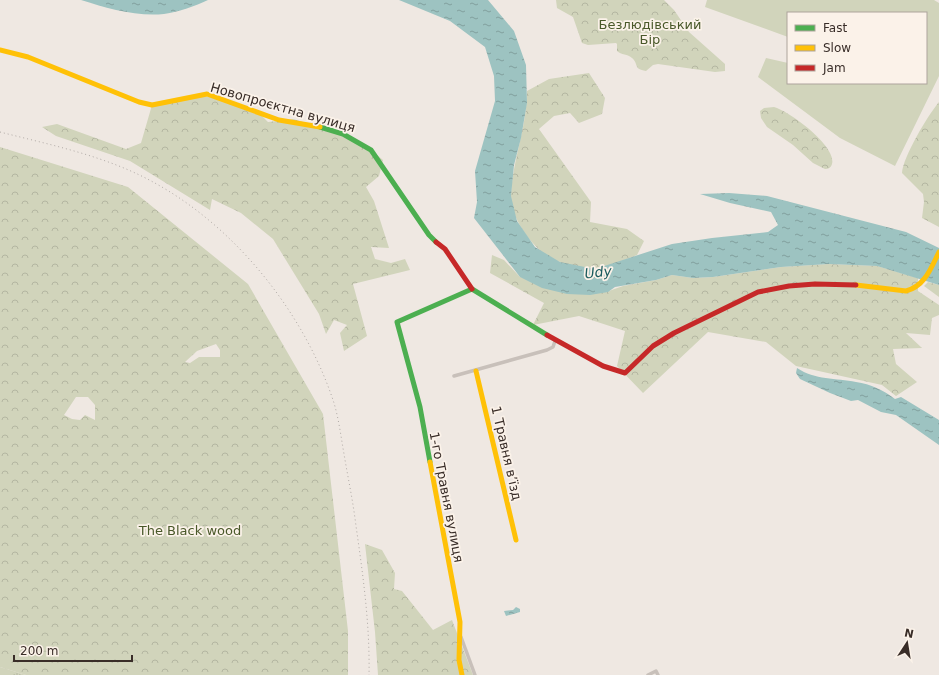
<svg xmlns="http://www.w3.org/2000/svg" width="939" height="675" font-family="'DejaVu Sans',sans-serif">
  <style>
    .grass { fill: url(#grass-tufts) }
    .forest { fill: url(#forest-crowns); fill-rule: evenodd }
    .garden { fill: #d1d4bb }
    .water { fill: url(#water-ripples) }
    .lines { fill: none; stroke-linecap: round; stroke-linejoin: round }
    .street { stroke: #c8c0ba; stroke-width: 3.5 }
    .fast { stroke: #4caf50; stroke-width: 5 }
    .slow { stroke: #ffc107; stroke-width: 5 }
    .jam { stroke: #c62828; stroke-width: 5 }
    .rail { stroke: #afa9a5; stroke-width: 1; stroke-dasharray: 1 3; stroke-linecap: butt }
    .labels { text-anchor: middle; stroke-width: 3.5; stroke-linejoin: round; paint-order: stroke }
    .park-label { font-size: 13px; fill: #4a592a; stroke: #fbf2e9 }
    .street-label { font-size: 13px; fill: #392d28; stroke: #fbf2e9 }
    .water-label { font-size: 14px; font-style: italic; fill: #1b5c5e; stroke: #fbf2e9 }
  </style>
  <defs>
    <pattern id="grass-tufts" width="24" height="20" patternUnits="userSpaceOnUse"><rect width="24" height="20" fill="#d1d4bb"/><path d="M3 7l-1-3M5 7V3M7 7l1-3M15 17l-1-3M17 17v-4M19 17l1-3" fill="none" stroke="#b4b6a1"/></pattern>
    <pattern id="forest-crowns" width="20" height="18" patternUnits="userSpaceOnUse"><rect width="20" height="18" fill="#d1d4bb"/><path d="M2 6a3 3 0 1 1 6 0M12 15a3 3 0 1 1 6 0" fill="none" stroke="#b4b6a1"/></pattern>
    <pattern id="water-ripples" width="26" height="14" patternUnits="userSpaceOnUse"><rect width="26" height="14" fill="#9dc3c1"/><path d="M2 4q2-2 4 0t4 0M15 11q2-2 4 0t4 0" fill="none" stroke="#819f9d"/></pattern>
  </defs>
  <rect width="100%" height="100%" fill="#efe8e2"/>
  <path class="grass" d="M0 667 26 675H0Z"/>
  <g class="forest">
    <path d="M556 0H664L674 10 689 32 725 64V71L715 72 658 64 653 65 646 71C633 69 639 64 632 58 628 54 621 55 617 51V44L616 43 588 45 582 43 573 17 557 8Z"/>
    <path d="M589 73 605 98 602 114 579 123 570 113 554 116 539 129 591 202 590 222 627 229 644 241 637 255C626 259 604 269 593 268 583 268 569 266 560 262 536 254 510 220 511 194 513 159 527 126 527 91L549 79Z"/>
    <path d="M190 96 218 97 258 112 268 122 293 119 343 134 371 150 383 160 379 176 366 187 374 201 389 248 371 247 375 259 391 263 405 259 410 270 353 284 367 336 344 351 340 333 347 325 334 320 326 334 319 314 273 239 241 213 212 199 210 210 130 161 56 136 42 127 57 124 126 149 141 143 152 105Z"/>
    <path d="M939 102V227L922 218 924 202 923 194 902 173C903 157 928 115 939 102Z"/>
    <path d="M774 107C789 111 837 146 832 164 831 168 828 169 825 169L813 163 793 145 767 127 761 118 760 111 764 108Z"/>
    <path d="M0 147 128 187 248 284 323 414 348 631V675H26L0 667ZM216 344 220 350V357H199L190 363 185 362 197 351ZM76 397H88L95 405V420L85 415 80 420 72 419 64 415Z"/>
    <path d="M492 255 504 260 520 277 606 292 623 286 656 280 672 275 693 278 713 277 781 267 829 264 877 266 918 278V291L939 305V315L932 318 930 335 906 333 922 348 893 349 896 364 917 382 896 396 882 385 796 366 766 342 708 332 643 393 617 366 625 331 579 316 533 325 544 303 490 273Z"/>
    <path d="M928 282 939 285V297L924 286Z"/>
    <path d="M365 544 382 550 395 573 394 589 402 591 433 630 452 620 473 675H378L375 632Z"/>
  </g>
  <path class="garden" d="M707 0H934L939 3V76L895 166 840 138 758 77 766 58 788 63V83H926V13H788V37L705 7Z"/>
  <g class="water">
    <path d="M81 0H208C195 6 179 12 164 14 137 17 106 8 81 0Z"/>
    <path d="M399 0H488L514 31 526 65 527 103 521 138 514 165 511 196 517 221 535 247 560 262 595 269 672 244 712 238 768 232 778 225 771 212 730 203 700 194 729 193 767 196 906 232 939 248V285L877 266 829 264 781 267 713 277 693 278 672 275 656 280 615 287 608 292 590 295 567 294 542 288 520 277 474 218 477 202 475 171 495 101 494 76 485 47 450 21Z"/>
    <path d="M797 368C815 380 836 378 856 382 871 384 883 390 895 399L901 397 939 420V445L896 415 881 412 858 400 851 401 830 393 800 379 796 373Z"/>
    <path d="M516 607 520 609V612L506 616 504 611 513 610Z"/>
  </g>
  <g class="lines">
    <g class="street">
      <path d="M454 376 547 350 553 347 555 341"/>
      <path d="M461 637 475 675"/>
      <path d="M648 675 656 671 658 675"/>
    </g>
    <g class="fast">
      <path d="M320 127 343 134 371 150 429 235 436 242"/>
      <path d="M430 462 420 407 397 322 472 289 547 335"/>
    </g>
    <g class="slow">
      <path d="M0 50 28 57 139 102 152 105 207 94 279 120 320 127"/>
      <path d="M856 285 906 291C925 286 931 268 939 252"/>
      <path d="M476 371 516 540"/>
      <path d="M430 462 460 622 459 660 462 675"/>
    </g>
    <g class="jam">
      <path d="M436 242 445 249 472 289"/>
      <path d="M547 335 603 366 625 373 653 346 674 333 758 292 789 286 815 284 856 285"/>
    </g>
    <path class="rail" d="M0 132C51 145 106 156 153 182 236 227 305 314 334 403 339 420 341 437 344 454 348 478 353 501 356 526 363 575 370 625 369 675"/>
  </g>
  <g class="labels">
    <g class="park-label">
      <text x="650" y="29">Безлюдівський<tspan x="650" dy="15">Бір</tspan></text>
      <text x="190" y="535">The Black wood</text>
    </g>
    <g class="street-label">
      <text transform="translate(283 107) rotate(16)" y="5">Новопроєктна вулиця</text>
      <text transform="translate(507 453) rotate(77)" y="5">1 Травня в’їзд</text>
      <text transform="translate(447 497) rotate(79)" y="5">1-го Травня вулиця</text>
    </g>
    <g class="water-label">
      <text transform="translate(598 272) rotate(-6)" y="5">Udy</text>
    </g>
  </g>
  <rect x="787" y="12" width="140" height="72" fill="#fbf2e9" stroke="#ada39c"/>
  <rect x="795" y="25" width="20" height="6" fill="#4caf50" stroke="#ada39c"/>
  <text x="823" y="32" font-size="12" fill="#392d28">Fast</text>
  <rect x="795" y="45" width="20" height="6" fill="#ffc107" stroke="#ada39c"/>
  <text x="823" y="52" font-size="12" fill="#392d28">Slow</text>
  <rect x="795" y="65" width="20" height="6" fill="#c62828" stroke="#ada39c"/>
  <text x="823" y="72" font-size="12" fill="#392d28">Jam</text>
  <g transform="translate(907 643) rotate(12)" stroke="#fbf2e9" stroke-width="3" paint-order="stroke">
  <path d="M0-3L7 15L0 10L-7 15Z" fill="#392d28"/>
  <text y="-6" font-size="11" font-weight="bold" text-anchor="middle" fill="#392d28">N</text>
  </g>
  <path d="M14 655v6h118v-6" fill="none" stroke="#392d28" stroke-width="2"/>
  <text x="20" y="655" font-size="12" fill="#392d28" stroke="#fbf2e9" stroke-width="3" paint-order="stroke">200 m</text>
</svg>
